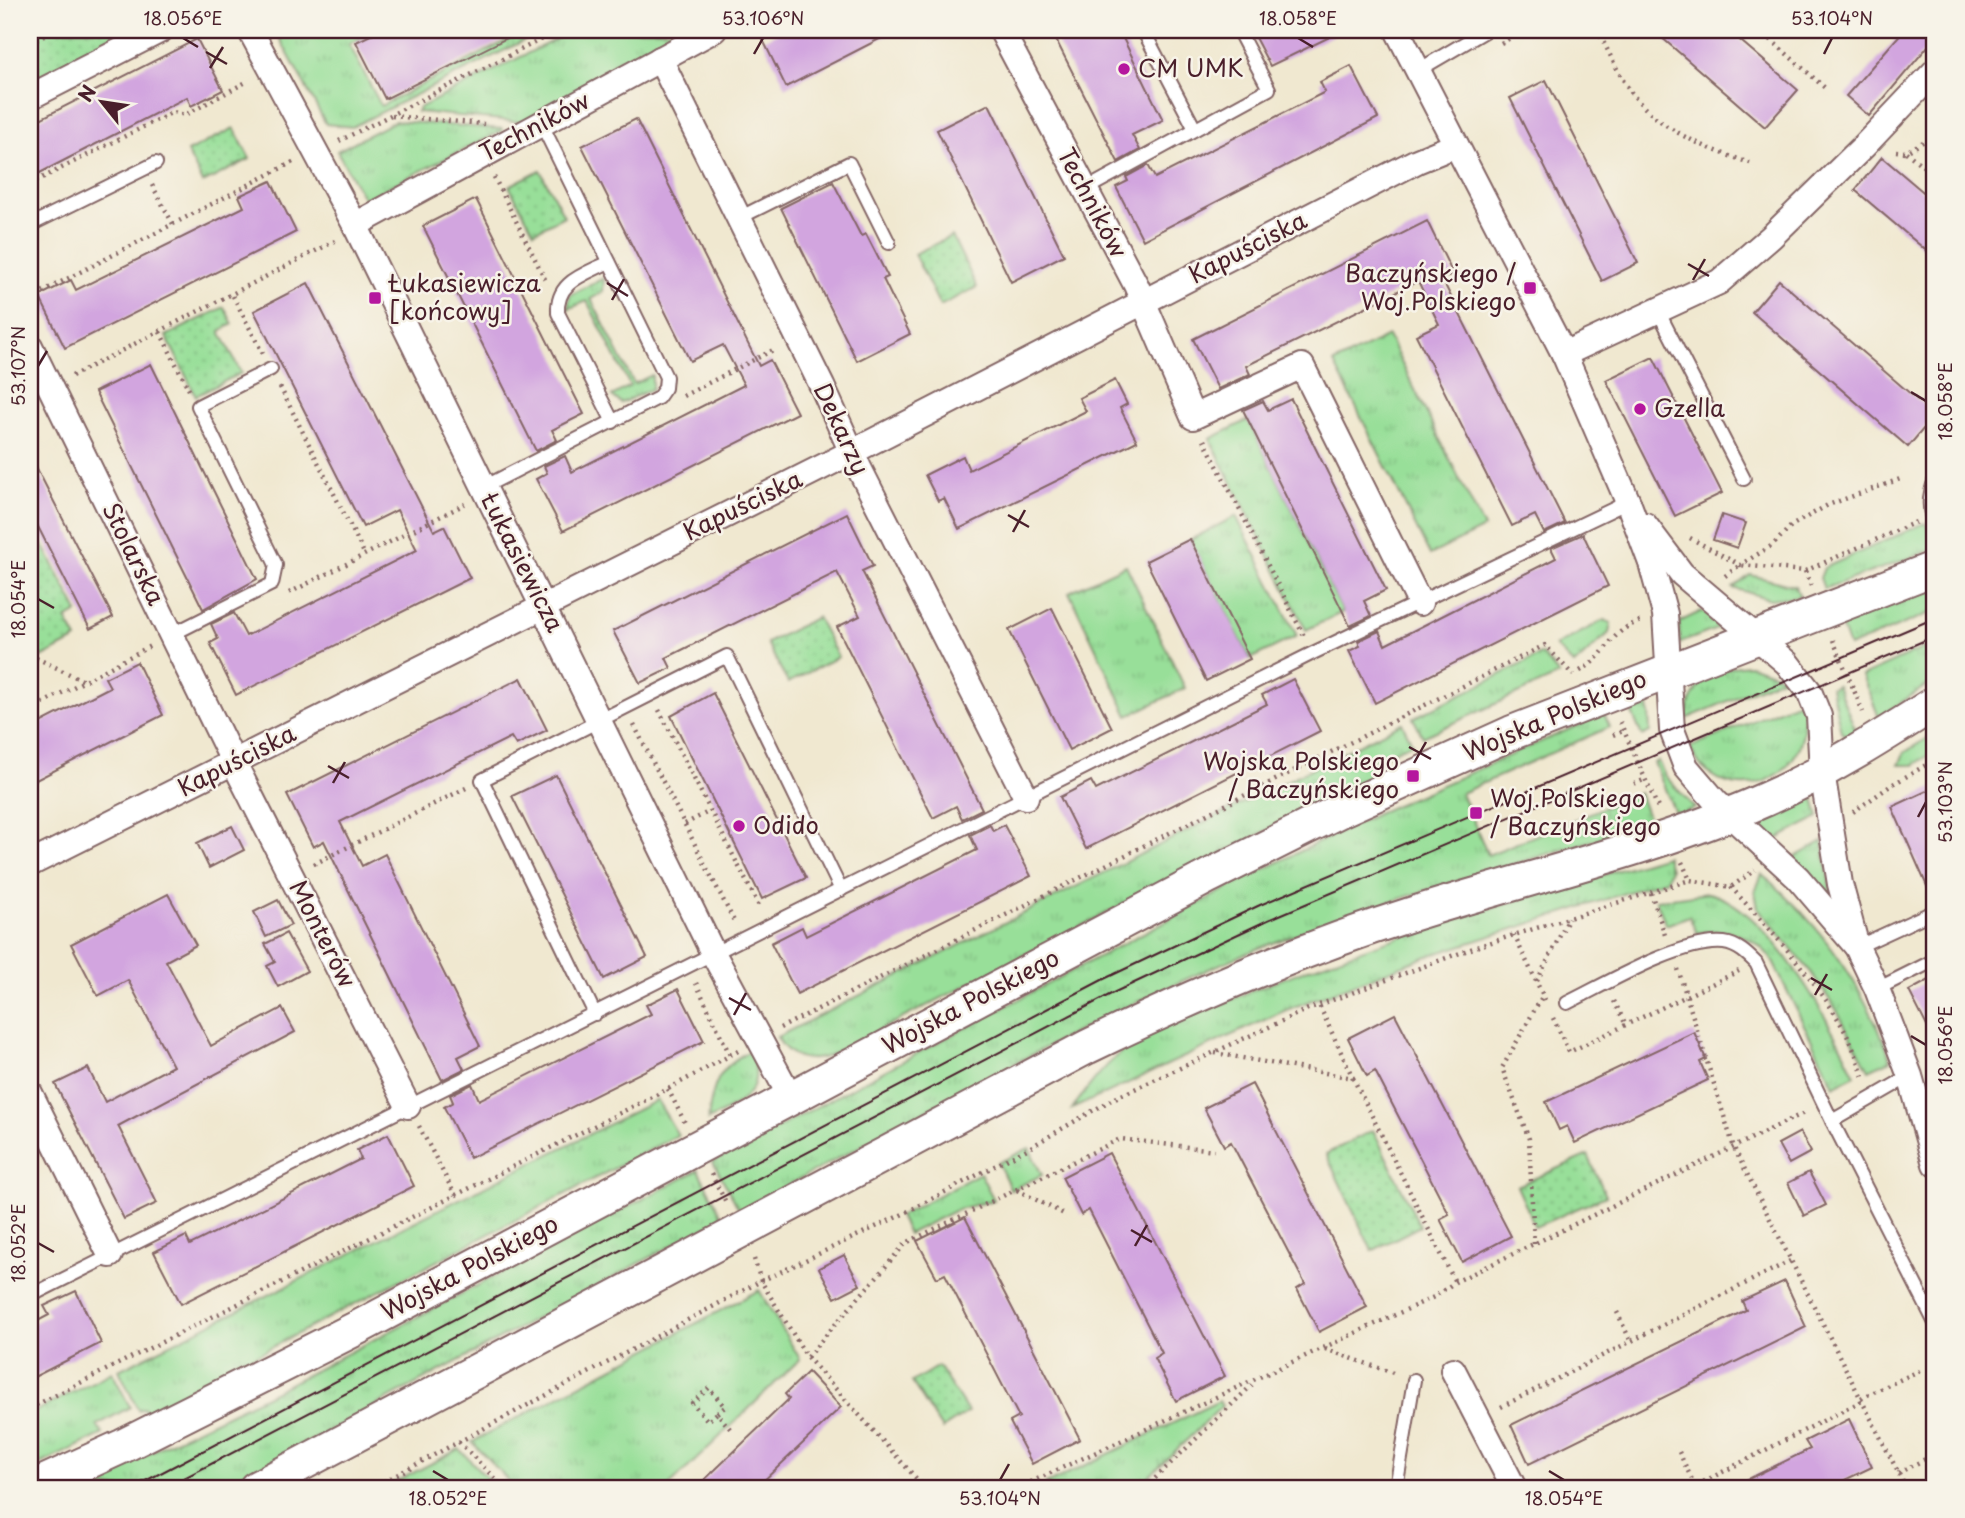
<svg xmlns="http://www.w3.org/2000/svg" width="1965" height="1518" font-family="'Playpen Sans',sans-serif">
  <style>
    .grass { fill: url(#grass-tufts); stroke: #717f62; stroke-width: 2 }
    .park { fill: url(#park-dots); stroke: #717f62; stroke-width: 2 }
    .building { fill: #d2a5df }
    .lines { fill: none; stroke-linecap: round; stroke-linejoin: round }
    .lane-casing { stroke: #846565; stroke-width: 16 }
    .street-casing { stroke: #846565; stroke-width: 28 }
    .secondary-casing { stroke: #846565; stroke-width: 37 }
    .path { stroke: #846565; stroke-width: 4.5; stroke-dasharray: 2 5; stroke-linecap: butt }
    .lane { stroke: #fff; stroke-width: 12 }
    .street { stroke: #fff; stroke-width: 24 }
    .secondary { stroke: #fff; stroke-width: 33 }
    .tram { stroke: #4a1f2b; stroke-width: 2 }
    .ticks { fill: none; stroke: #4a1f2b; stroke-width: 2.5 }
    .poi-dot { fill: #b5179e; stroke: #f7f3e8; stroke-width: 2.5 }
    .labels { text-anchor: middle; stroke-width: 5; stroke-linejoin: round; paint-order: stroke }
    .poi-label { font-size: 24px; fill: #4a1f2b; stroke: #f7f3e8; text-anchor: start }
    .street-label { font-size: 24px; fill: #4a1f2b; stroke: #f7f3e8 }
    .neatline { fill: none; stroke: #4a1f2b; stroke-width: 2.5 }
    .ticks-label { font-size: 18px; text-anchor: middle; fill: #4a1f2b }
  </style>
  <defs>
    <pattern id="grass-tufts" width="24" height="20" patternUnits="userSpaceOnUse" patternTransform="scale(1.75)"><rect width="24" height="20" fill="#98df99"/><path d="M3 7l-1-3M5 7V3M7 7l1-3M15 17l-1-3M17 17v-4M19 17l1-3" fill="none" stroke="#84bf84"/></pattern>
    <pattern id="park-dots" width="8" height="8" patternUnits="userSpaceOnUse" patternTransform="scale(1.75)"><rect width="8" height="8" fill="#98df99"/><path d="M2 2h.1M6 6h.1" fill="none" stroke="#84bf84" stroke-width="1.8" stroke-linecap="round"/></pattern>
  </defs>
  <rect width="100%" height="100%" fill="#f7f3e8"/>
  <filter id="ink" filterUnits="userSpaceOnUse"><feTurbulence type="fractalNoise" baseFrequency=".0143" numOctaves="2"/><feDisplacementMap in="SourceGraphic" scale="14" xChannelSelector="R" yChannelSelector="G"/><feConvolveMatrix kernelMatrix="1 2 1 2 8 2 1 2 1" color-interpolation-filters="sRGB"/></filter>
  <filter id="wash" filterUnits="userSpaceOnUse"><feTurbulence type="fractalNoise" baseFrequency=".00686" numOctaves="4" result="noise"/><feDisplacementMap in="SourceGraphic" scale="28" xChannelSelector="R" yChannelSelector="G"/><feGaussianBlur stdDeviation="1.57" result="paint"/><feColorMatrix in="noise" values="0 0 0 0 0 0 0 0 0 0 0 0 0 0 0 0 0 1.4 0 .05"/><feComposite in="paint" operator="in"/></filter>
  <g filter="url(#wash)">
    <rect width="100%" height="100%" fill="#f0e8d0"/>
    <g class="grass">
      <path d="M275 30H375L349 44 381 106 527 30H545L352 127 326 124Z"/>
      <path d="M574 30H687L524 122 417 112 419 108Z"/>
      <path d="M395 121 502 129V131L364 199 337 151Z"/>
      <path d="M604 278 603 292 591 299 634 384 652 375V389L621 403 612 396 630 386 587 301 568 309 570 295Z"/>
      <path d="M1388 336 1484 528 1430 555 1334 363Z"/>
      <path d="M1248 420 1343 612 1306 630 1210 439Z"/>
      <path d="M1236 516 1297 636 1250 659 1190 540Z"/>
      <path d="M1925 523 1934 540 1932 550 1824 589 1820 578 1824 568Z"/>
      <path d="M1126 565 1185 688 1128 716 1069 592Z"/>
      <path d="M1750 575 1795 586 1800 596 1770 599 1733 588Z"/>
      <path d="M1935 585V611L1849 647 1840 623Z"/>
      <path d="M1702 611 1722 627 1680 643 1679 622Z"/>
      <path d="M1604 620 1611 623 1609 633 1574 665 1555 646Z"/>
      <path d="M1935 643V680L1879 717 1862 676Z"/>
      <path d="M1542 654 1559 675 1423 737 1413 718Z"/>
      <path d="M1750 665 1784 677 1686 719C1690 684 1716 666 1750 665Z"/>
      <path d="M1837 685 1856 731 1847 736 1841 732 1831 687Z"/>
      <path d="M1648 697 1650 732 1642 736 1628 704Z"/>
      <path d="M1801 701C1821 784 1719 817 1690 747Z"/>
      <path d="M1604 714 1610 727 1461 793 1488 855 1639 793 1650 823C1503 869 1351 907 1209 969 1048 1040 895 1129 740 1211L713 1162 1256 873 1387 809Z"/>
      <path d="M1402 723 1412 743 1373 761 1378 773 835 1053C813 1064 790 1061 777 1037Z"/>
      <path d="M1935 733V751L1914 765H1899L1904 753Z"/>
      <path d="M1658 761 1665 776 1695 808 1676 815 1654 763Z"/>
      <path d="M1813 795 1819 817 1775 840 1757 822Z"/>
      <path d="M1823 841 1831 894 1828 895 1792 859Z"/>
      <path d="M1666 856 1670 869 1666 880 1425 957 1286 1010 1072 1109C1088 1087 1106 1063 1129 1046 1158 1025 1198 1014 1230 1000 1371 940 1520 900 1666 856Z"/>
      <path d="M1762 874C1821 924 1865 988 1891 1060L1869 1070 1836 1009 1810 971 1758 908 1755 892Z"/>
      <path d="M1708 893C1768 906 1831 1024 1855 1075L1834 1086 1773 962C1757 935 1726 927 1697 933L1689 916 1666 925 1656 900Z"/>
      <path d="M750 1051C768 1092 739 1104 708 1120 712 1085 719 1066 750 1051Z"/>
      <path d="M657 1100 678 1135 146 1413 144 1408 138 1410 119 1370Z"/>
      <path d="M1029 1148 1042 1175 1011 1190 998 1163Z"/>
      <path d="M698 1170 723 1218 223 1488H76L268 1395Z"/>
      <path d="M980 1173 994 1200 958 1209 908 1234 899 1216Z"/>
      <path d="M759 1290 800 1359 667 1488H515L472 1442Z"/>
      <path d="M112 1372 130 1407 97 1425 103 1434 30 1469V1414Z"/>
      <path d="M1219 1401 1222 1406 1137 1488H1052L1046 1484Z"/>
      <path d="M459 1449 497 1488H384Z"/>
    </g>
    <g class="park">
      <path d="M30 30H145L30 89Z"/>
      <path d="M234 128 250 159 203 183 187 152Z"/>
      <path d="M540 170 564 216 534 232 509 186Z"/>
      <path d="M952 236 977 287 940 306 914 254Z"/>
      <path d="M224 307 233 324 220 331 241 373 196 396 166 336Z"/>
      <path d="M30 520 78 612 66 619 77 639 30 664Z"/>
      <path d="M817 617 838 657 788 683 767 643Z"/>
      <path d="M1373 1130 1420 1226 1372 1251 1326 1154Z"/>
      <path d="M1588 1155 1606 1196 1535 1227 1517 1186Z"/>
      <path d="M938 1366 968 1412 942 1429 912 1382Z"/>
    </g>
    <g id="blocks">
      <g class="building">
        <path d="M381 30H523L385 99 356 42Z"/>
        <path d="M783 30H897L786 87 763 40Z"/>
        <path d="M1051 30H1119L1163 120 1132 135 1140 150 1118 162Z"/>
        <path d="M1251 30H1344L1270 66Z"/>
        <path d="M1653 30H1728L1798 90 1765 127Z"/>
        <path d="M1904 30H1935V38L1869 116 1846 96Z"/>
        <path d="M197 39 223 90 191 106 187 97 30 178V124Z"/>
        <path d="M1351 66 1378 118 1143 240 1116 187 1128 181 1126 177 1148 165 1155 178 1325 92 1320 82Z"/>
        <path d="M1546 80 1638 263 1602 281 1510 98Z"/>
        <path d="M989 104 1064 255 1011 282 937 130Z"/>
        <path d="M636 119 759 366 770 360 797 413 563 531 536 479 547 473 544 466 565 456 572 472 744 385 723 345 690 361 582 146Z"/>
        <path d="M1882 157 1935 202V258L1855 190Z"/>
        <path d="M271 181 296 232 65 348 39 296 71 280 76 290 244 207 239 196Z"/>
        <path d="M833 182 861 236 866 234 888 277 883 279 910 334 857 361 781 208Z"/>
        <path d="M476 199 584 414 552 430 557 440 536 451 423 226Z"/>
        <path d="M1427 221 1453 274 1442 279 1565 523 1544 533 1535 515 1512 526 1416 335 1439 324 1418 281 1246 366 1250 374 1218 389 1193 339Z"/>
        <path d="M1779 280 1935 415 1908 447 1752 312Z"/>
        <path d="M308 283 434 531 444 526 470 578 236 695 210 643 218 639 211 624 234 613 246 636 417 550 397 510 363 527 254 311Z"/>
        <path d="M1653 357 1722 493 1675 516 1606 380Z"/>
        <path d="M151 364 257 579 203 609 95 392Z"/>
        <path d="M1115 380 1127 404 1120 408 1137 441 959 529 944 498 938 501 925 475 963 456 969 470 1086 411 1079 398Z"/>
        <path d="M1291 399 1386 590 1364 601 1371 616 1350 626 1243 410 1263 401 1268 410Z"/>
        <path d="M30 455 113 617 90 629 30 511Z"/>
        <path d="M847 513 873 566 862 571 982 809 962 819 956 806 933 818 837 627 860 616 837 572 666 658 671 668 640 683 613 631Z"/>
        <path d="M1722 515 1746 523 1737 548 1713 540Z"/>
        <path d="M1583 534 1608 586 1375 703 1349 651 1360 646 1358 641 1379 631 1385 645 1556 558 1551 548Z"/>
        <path d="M1190 539 1250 659 1206 681 1146 561Z"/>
        <path d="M1052 608 1112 728 1069 750 1009 630Z"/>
        <path d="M137 662 163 715 30 783V728L110 687 105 678Z"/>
        <path d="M521 678 547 730 516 745 511 737 340 822 362 866 385 854 480 1046 458 1057 464 1069 442 1080 324 841 313 847 287 795Z"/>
        <path d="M1293 679 1320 731 1086 849 1060 797 1091 781 1096 790 1267 704 1262 695Z"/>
        <path d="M713 693 806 878 762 899 671 716Z"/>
        <path d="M556 775 647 957 604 979 512 796Z"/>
        <path d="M1935 787V902H1934L1892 807Z"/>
        <path d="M990 825 993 831 1004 825 1031 876 797 994 771 943 802 927 806 936 977 850 970 835Z"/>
        <path d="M232 826 244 850 209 868 197 843Z"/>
        <path d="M168 894 196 945 166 961 211 1046 282 1008 295 1032 118 1126 157 1203 124 1219 55 1084 88 1068 105 1102 173 1066 128 980 98 996 71 944Z"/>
        <path d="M278 900 291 925 266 937 254 912Z"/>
        <path d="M286 933 307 971 278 987 267 966 275 962 265 944Z"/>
        <path d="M1935 977V1042L1909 991Z"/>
        <path d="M678 989 704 1041 470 1158 444 1107 453 1102 450 1095 472 1084 479 1100 651 1014 646 1005Z"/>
        <path d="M1395 1014 1511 1236 1462 1262 1440 1219 1449 1214 1375 1071 1367 1076 1348 1038Z"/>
        <path d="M1694 1032 1706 1059 1700 1062 1708 1080 1575 1143 1567 1126 1559 1130 1546 1102Z"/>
        <path d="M1252 1084 1367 1307 1319 1332 1297 1289 1305 1284 1231 1142 1224 1146 1204 1108Z"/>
        <path d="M1800 1132 1811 1152 1789 1164 1778 1144Z"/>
        <path d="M388 1134 414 1186 181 1304 154 1252 186 1236 190 1245 361 1159 357 1150Z"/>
        <path d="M1109 1153 1225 1376 1176 1401 1154 1358 1162 1353 1089 1210 1081 1215 1062 1177Z"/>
        <path d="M1809 1172 1826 1205 1804 1216 1788 1183Z"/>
        <path d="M965 1217 1080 1439 1032 1464 1010 1422 1019 1417 945 1274 937 1278 917 1241Z"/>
        <path d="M844 1255 860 1285 835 1298 819 1268Z"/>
        <path d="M1785 1281 1806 1327 1529 1464 1511 1425 1746 1310 1742 1301Z"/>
        <path d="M76 1291 101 1343 30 1379V1325L49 1315 44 1306Z"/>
        <path d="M808 1372 841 1407 756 1488H696L789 1399 785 1394Z"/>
        <path d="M1849 1419 1872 1467 1828 1488H1730L1810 1449 1805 1441Z"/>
      </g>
    </g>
  </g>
  <g filter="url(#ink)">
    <use href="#blocks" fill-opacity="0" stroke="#846565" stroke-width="2"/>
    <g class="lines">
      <g class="lane-casing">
        <g id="lane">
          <path d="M1143 30 1195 129"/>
          <path d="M1417 71 1487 30"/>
          <path d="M1084 190 1269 89 1238 30"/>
          <path d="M739 218 849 163 889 243"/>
          <path d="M30 225 156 163"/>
          <path d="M609 262C584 275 556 281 558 313L613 422"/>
          <path d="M1658 311 1744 479"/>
          <path d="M1935 479C1929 495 1927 509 1935 524"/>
          <path d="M484 487 658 398 665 388 666 377 542 125"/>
          <path d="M173 634 272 584 276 565 198 406 271 369"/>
          <path d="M1857 947 1935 911"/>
          <path d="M1877 989 1935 960"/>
          <path d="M1567 1003C1606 984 1681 939 1724 943 1738 945 1747 954 1756 963L1832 1121"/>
          <path d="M595 1014 482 780 727 656 841 890"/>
          <path d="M1910 1076 1832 1121 1935 1323"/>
          <path d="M30 1296 1313 653 1628 502"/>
          <path d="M1396 1488 1414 1380"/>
        </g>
      </g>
      <g class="street-casing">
        <g id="street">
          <path d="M250 30 355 225 714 955 791 1098"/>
          <path d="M1001 30 1136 285 1193 417 1302 366 1420 603"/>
          <path d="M1397 30 1564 354 1628 502 1651 563 1665 614 1672 730 1686 767 1716 802 1798 878 1857 947"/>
          <path d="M660 59 822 386 859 468 1026 797"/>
          <path d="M30 97 161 30"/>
          <path d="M355 225 714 30"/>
          <path d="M30 346 234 763 408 1106"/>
          <path d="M1564 354 1719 282 1771 237 1864 146 1935 71"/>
          <path d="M1645 525 1682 574 1787 663 1809 691 1819 716 1822 772 1840 884 1857 947 1877 989 1910 1076 1935 1164"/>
          <path d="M30 864 852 452 1417 161 1456 145"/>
          <path d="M30 1093 110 1255"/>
          <path d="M1453 1370 1514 1488"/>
        </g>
      </g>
      <g class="secondary-casing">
        <g id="secondary">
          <path d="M31 1488 123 1446 361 1326 1209 876 1341 810 1511 733 1935 568"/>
          <path d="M256 1488 1087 1047C1192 996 1298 950 1409 915 1527 877 1652 850 1766 799 1825 773 1880 738 1935 703"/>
        </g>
      </g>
      <g class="path">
        <path d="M1597 30C1609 51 1619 77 1634 96 1663 132 1708 149 1750 163"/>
        <path d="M1760 30 1825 88"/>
        <path d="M30 43 56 30"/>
        <path d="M1501 43 1525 30"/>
        <path d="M392 116 484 124"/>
        <path d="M339 141 560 30"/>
        <path d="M1896 151 1906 152 1935 135"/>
        <path d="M1906 152 1935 176"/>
        <path d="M494 177 546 281"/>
        <path d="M30 184 173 112 185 115 248 81"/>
        <path d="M152 185 173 224"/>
        <path d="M233 296 263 354"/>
        <path d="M30 298 293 162"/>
        <path d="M160 332 189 390"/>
        <path d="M72 376 335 241"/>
        <path d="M280 387 365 555"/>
        <path d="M683 396 775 349"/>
        <path d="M1204 440 1305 638"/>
        <path d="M1690 538 1740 565 1773 545 1791 526 1828 505 1903 478"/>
        <path d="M1805 571 1811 586"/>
        <path d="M1725 576 1740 565 1805 571 1916 522"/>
        <path d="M289 593 465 504"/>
        <path d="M1833 640 1863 712"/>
        <path d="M30 655 84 681"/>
        <path d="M1580 671C1609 655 1608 631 1641 621"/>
        <path d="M30 710 150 646"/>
        <path d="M659 710 760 908"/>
        <path d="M1620 722 1659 810"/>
        <path d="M634 725 735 923"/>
        <path d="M1613 735 1623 731"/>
        <path d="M1634 784 1646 779"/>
        <path d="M1853 812 1893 784 1935 760"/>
        <path d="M685 824 710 811"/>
        <path d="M1682 862 1690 880"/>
        <path d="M314 864 466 788"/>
        <path d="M1731 887C1779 941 1847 1008 1864 1081"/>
        <path d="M1651 893 1665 935"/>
        <path d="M1514 935 1547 1004"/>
        <path d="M1678 969 1734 1148 1906 1488"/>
        <path d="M1537 981 1569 918"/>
        <path d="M696 983 730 1055"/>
        <path d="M1614 1001 1626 1025"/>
        <path d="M1553 1018 1569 1052 1739 971"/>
        <path d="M780 1028 1545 645 1573 675"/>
        <path d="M1215 1053 1353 1078 1319 1005"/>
        <path d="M1353 1078 1455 1282"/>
        <path d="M668 1089 685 1123"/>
        <path d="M419 1126 455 1195"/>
        <path d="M711 1174 727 1204"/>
        <path d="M1017 1190 1066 1215"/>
        <path d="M1534 1244 1529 1139 1502 1068 1543 995"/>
        <path d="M754 1259 761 1281 807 1357 925 1488"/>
        <path d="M1617 1312 1631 1342"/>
        <path d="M1325 1349 1396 1374"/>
        <path d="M807 1357 906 1243 1120 1139 1214 1150"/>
        <path d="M1861 1398 1923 1369"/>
        <path d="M1501 1407 1792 1260"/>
        <path d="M30 1408 668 1089 738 1051"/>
        <path d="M717 1413 725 1407 709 1388 692 1403 708 1421 717 1413 732 1431"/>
        <path d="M459 1442 504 1488"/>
        <path d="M1679 1452 1695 1486"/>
        <path d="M1898 1473 1935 1454"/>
        <path d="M372 1488 761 1281 899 1216 1029 1148 1113 1099 1308 1009 1479 946 1690 880 1731 887 1755 870"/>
        <path d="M1018 1488 1434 1297 1455 1282 1806 1112"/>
        <path d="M1145 1488 1252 1385"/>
        <path d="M1691 1488 1862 1401"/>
      </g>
      <use href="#lane" class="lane"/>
      <use href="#street" class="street"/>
      <use href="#secondary" class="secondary"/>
      <g class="tram">
        <path d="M132 1488 1104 979 1260 905 1935 618"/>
        <path d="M165 1488 1115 992 1268 920 1935 636"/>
      </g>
    </g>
  </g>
  <path class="ticks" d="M183 38 198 47M1298 38 1313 47M206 52 227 64M754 54 763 38M1824 54 1832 38M210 68 223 47M1688 264 1709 276M1693 280 1705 259M607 283 628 296M612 300 624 279M38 366 47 351M1911 392 1926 401M1008 515 1029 527M1013 532 1025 510M38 599 54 608M1409 747 1431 759M1414 763 1426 742M328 766 349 778M333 783 345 762M1918 817 1926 802M1811 978 1832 990M1815 995 1827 974M729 998 751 1010M734 1015 746 993M1911 1036 1926 1045M1131 1230 1152 1242M38 1243 54 1252M1135 1246 1147 1225M433 1471 448 1480M1549 1471 1564 1480M1000 1480 1009 1464"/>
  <g class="poi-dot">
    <circle cx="1124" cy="69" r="7"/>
    <rect x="1523" y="281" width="14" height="14" rx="3.5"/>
    <rect x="368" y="291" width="14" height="14" rx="3.5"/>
    <circle cx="1640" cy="409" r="7"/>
    <rect x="1406" y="769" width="14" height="14" rx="3.5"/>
    <rect x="1469" y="806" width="14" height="14" rx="3.5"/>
    <circle cx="739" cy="826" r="7"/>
  </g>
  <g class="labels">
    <g class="poi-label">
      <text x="1138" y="77">CM UMK</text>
      <text x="1516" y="282" text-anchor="end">Baczyńskiego /<tspan x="1516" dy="28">Woj.Polskiego</tspan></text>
      <text x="389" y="292">Łukasiewicza<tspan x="389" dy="28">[końcowy]</tspan></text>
      <text x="1654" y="417">Gzella</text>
      <text x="1399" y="770" text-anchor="end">Wojska Polskiego<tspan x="1399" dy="28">/ Baczyńskiego</tspan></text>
      <text x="1490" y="807">Woj.Polskiego<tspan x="1490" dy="28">/ Baczyńskiego</tspan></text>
      <text x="753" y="834">Odido</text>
    </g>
    <g class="street-label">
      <text transform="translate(535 127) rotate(-28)" y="8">Techników</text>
      <text transform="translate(1092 203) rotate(62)" y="8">Techników</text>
      <text transform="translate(1248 248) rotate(-27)" y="8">Kapuściska</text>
      <text transform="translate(841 429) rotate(65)" y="8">Dekarzy</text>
      <text transform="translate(743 506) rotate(-26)" y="8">Kapuściska</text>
      <text transform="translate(133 554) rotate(64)" y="8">Stolarska</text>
      <text transform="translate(522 563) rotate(63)" y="8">Łukasiewicza</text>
      <text transform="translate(1555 716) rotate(-23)" y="8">Wojska Polskiego</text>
      <text transform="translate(237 761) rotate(-27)" y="8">Kapuściska</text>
      <text transform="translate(322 934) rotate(63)" y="8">Monterów</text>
      <text transform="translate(971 1002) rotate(-28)" y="8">Wojska Polskiego</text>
      <text transform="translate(470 1268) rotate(-28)" y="8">Wojska Polskiego</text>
    </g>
  </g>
  <rect width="1965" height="1518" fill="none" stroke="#f7f3e8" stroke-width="77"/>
  <g transform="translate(102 102) rotate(300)" stroke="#f7f3e8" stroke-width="5" paint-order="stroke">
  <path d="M0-5L12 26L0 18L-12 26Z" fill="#4a1f2b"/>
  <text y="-10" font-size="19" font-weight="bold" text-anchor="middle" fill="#4a1f2b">N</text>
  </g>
  <rect x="38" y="38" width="1888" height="1442" class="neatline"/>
  <g class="ticks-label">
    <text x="183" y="25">18.056°E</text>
    <text x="763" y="25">53.106°N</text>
    <text x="1298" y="25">18.058°E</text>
    <text x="1832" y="25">53.104°N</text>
    <text transform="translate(19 366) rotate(-90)" y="6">53.107°N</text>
    <text transform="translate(1946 401) rotate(-90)" y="6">18.058°E</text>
    <text transform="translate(19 599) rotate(-90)" y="6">18.054°E</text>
    <text transform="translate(1946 802) rotate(-90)" y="6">53.103°N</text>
    <text transform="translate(1946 1045) rotate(-90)" y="6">18.056°E</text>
    <text transform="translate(19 1243) rotate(-90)" y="6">18.052°E</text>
    <text x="448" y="1505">18.052°E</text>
    <text x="1000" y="1505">53.104°N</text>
    <text x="1564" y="1505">18.054°E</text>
  </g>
</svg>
